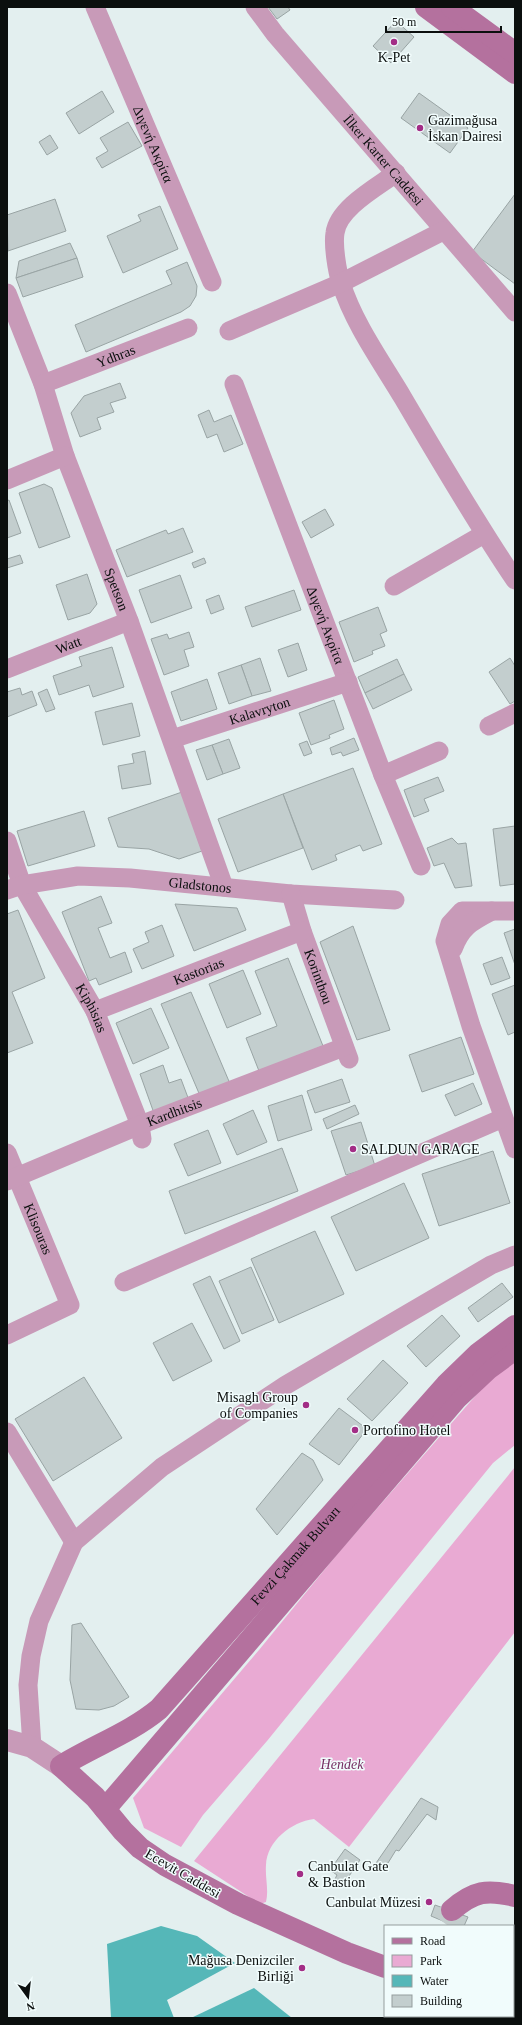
<svg xmlns="http://www.w3.org/2000/svg" width="522" height="2025" font-family="Georgia,serif">
  <style>
    .green { fill: #e9aad3 }
    .water { fill: #55b7b8 }
    .building { fill: #c3cece; stroke: #99a4a4 }
    .lines { fill: none; stroke-linecap: round; stroke-linejoin: round }
    .secondary-tunnel { stroke: #c3cdcd; stroke-width: 22; stroke-dasharray: 22 11; stroke-linecap: butt }
    .minor { stroke: #c89ab8; stroke-width: 19 }
    .tertiary { stroke: #c89ab8; stroke-width: 22 }
    .secondary { stroke: #b4719e; stroke-width: 22 }
    .poi-dot { fill: #a32d86; stroke: #f1fcfc; stroke-width: 1.5 }
    .labels { text-anchor: middle; stroke-width: 3; stroke-linejoin: round; paint-order: stroke }
    .poi-label { font-size: 14px; fill: #0b0f0e; stroke: #f1fcfc; text-anchor: start }
    .street-label { font-size: 14px; fill: #0b0f0e; stroke: #f1fcfc }
    .park-label { font-size: 14px; font-style: italic; fill: #742b60; stroke: #f1fcfc }
  </style>
  <rect width="100%" height="100%" fill="#e3efef"/>
  <g class="green">
    <path d="M515 1360V1445L493 1463 267 1741 203 1815 181 1847 144 1828 133 1798 259 1650 339 1552 491 1378Z"/>
    <path d="M515 1467V1632L349 1847 314 1819C291 1822 267 1841 266 1865 265 1878 269 1890 266 1902L260 1904 194 1861Z"/>
  </g>
  <g class="water">
    <path d="M161 1926 197 1936 235 1963 167 2000 174 2018H111L107 1944Z"/>
    <path d="M254 1988 292 2018H191Z"/>
  </g>
  <g class="building">
    <path d="M268 7H288L290 10 277 19Z"/>
    <path d="M396 21 414 37 391 63 373 46Z"/>
    <path d="M102 91 114 112 79 134 66 113Z"/>
    <path d="M419 93 468 128 450 153 401 118Z"/>
    <path d="M128 122 142 146 102 168 96 158 108 151 100 138Z"/>
    <path d="M50 135 58 148 47 155 39 142Z"/>
    <path d="M515 194V284L472 252Z"/>
    <path d="M55 199 66 231 8 251 7 215Z"/>
    <path d="M160 206 178 249 123 273 107 236 141 221 138 215Z"/>
    <path d="M70 243 77 258 16 278 19 261Z"/>
    <path d="M77 258 83 277 23 297 16 278Z"/>
    <path d="M187 262 197 286 196 296 190 306 181 312 86 352 75 325 172 284 166 271Z"/>
    <path d="M120 383 126 398 110 403 114 412 97 418 101 429 80 437 71 413 84 396Z"/>
    <path d="M209 410 214 422 231 415 243 444 224 452 217 434 207 438 198 415Z"/>
    <path d="M44 484 52 488 70 537 39 548 19 493Z"/>
    <path d="M9 500 21 533 7 538V501Z"/>
    <path d="M325 509 334 525 311 538 302 522Z"/>
    <path d="M183 528 193 552 127 577 116 550 166 530 168 534Z"/>
    <path d="M20 555 23 563 7 568V559Z"/>
    <path d="M204 558 206 563 194 568 192 563Z"/>
    <path d="M87 574 97 604 90 613 68 620 56 585Z"/>
    <path d="M180 575 192 608 151 623 139 590Z"/>
    <path d="M294 590 301 610 252 627 245 607Z"/>
    <path d="M219 595 224 609 211 614 206 600Z"/>
    <path d="M378 607 387 631 380 634 385 646 372 651 373 654 354 662 339 622Z"/>
    <path d="M189 632 194 647 184 650 189 666 164 675 151 639 167 634 169 639Z"/>
    <path d="M298 643 307 670 288 677 278 650Z"/>
    <path d="M112 647 124 687 93 697 89 685 59 695 53 676 82 666 79 657Z"/>
    <path d="M260 658 271 691 252 696 241 665Z"/>
    <path d="M510 658 515 666V701L510 704 489 672Z"/>
    <path d="M397 659 404 674 365 693 358 677Z"/>
    <path d="M241 665 252 696 229 704 218 673Z"/>
    <path d="M404 674 412 690 373 709 365 693Z"/>
    <path d="M207 679 217 709 181 721 171 692Z"/>
    <path d="M20 688 22 695 32 691 37 705 7 717V692Z"/>
    <path d="M47 689 55 709 46 712 38 693Z"/>
    <path d="M334 700 344 729 329 735 330 738 311 745 299 713Z"/>
    <path d="M132 703 140 736 103 745 95 712Z"/>
    <path d="M354 738 359 750 343 756 341 752 332 755 330 748Z"/>
    <path d="M229 739 240 768 223 774 212 745Z"/>
    <path d="M307 741 312 753 304 756 299 744Z"/>
    <path d="M212 745 223 774 207 780 196 750Z"/>
    <path d="M145 751 151 784 122 789 118 766 134 763 132 754Z"/>
    <path d="M353 768 382 844 363 851 360 845 335 855 337 860 312 870 283 794Z"/>
    <path d="M438 777 444 791 424 799 429 811 414 817 404 790Z"/>
    <path d="M182 792 202 851 179 859 149 849 118 847 108 818Z"/>
    <path d="M283 794 303 848 238 872 218 819Z"/>
    <path d="M84 811 95 846 28 866 17 831Z"/>
    <path d="M515 826V884L500 886 493 829Z"/>
    <path d="M452 838 458 844 466 843 472 886 455 888 444 863 434 866 427 848Z"/>
    <path d="M101 896 112 923 98 928 110 958 125 952 132 972 99 985 96 978 89 981 62 912Z"/>
    <path d="M175 904 237 908 246 930 194 951Z"/>
    <path d="M18 910 45 978 12 992 33 1043 7 1053V914Z"/>
    <path d="M162 925 174 956 142 969 133 949 149 942 145 932Z"/>
    <path d="M353 926 390 1030 357 1040 320 942Z"/>
    <path d="M515 929V965L504 933Z"/>
    <path d="M502 957 510 978 491 985 483 964Z"/>
    <path d="M288 958 323 1046 259 1071 246 1038 277 1026 255 971Z"/>
    <path d="M243 970 261 1014 227 1028 209 984Z"/>
    <path d="M515 985V1032L508 1035 492 994Z"/>
    <path d="M191 992 231 1086 201 1098 161 1004Z"/>
    <path d="M151 1008 169 1048 133 1064 116 1023Z"/>
    <path d="M461 1037 474 1074 422 1092 409 1055Z"/>
    <path d="M163 1065 169 1083 181 1079 190 1103 155 1116 140 1074Z"/>
    <path d="M342 1079 350 1102 315 1113 307 1091Z"/>
    <path d="M473 1083 482 1104 455 1116 445 1095Z"/>
    <path d="M302 1095 312 1130 278 1141 268 1106Z"/>
    <path d="M355 1105 359 1114 327 1129 323 1119Z"/>
    <path d="M253 1110 267 1142 237 1155 223 1124Z"/>
    <path d="M361 1122 375 1166 346 1175 331 1131Z"/>
    <path d="M208 1130 221 1163 188 1176 174 1144Z"/>
    <path d="M282 1148 298 1191 185 1234 169 1191Z"/>
    <path d="M493 1151 510 1203 439 1226 422 1174Z"/>
    <path d="M404 1183 429 1238 356 1271 331 1217Z"/>
    <path d="M315 1231 344 1294 279 1323 251 1259Z"/>
    <path d="M251 1267 274 1320 242 1334 219 1281Z"/>
    <path d="M210 1276 240 1341 224 1349 193 1284Z"/>
    <path d="M502 1283 513 1297 478 1322 468 1308Z"/>
    <path d="M442 1315 460 1336 426 1367 407 1346Z"/>
    <path d="M192 1323 212 1361 173 1381 153 1343Z"/>
    <path d="M383 1360 408 1383 372 1421 347 1399Z"/>
    <path d="M84 1377 122 1438 53 1481 15 1419Z"/>
    <path d="M339 1408 367 1429 339 1465 309 1444Z"/>
    <path d="M302 1453 313 1460 323 1480 277 1535 256 1509Z"/>
    <path d="M81 1623 129 1697 114 1706 99 1710 76 1709 70 1680 72 1625Z"/>
    <path d="M421 1798 438 1807 436 1820 427 1814 399 1851 396 1850 388 1863 374 1866Z"/>
    <path d="M345 1849 360 1860 345 1882 335 1879 337 1875 330 1870Z"/>
    <path d="M435 1905 468 1917 464 1926H455L431 1916Z"/>
    <path d="M515 1984V2009L513 2008V1987Z"/>
  </g>
  <g class="lines">
    <path class="secondary-tunnel" d="M443 1922 452 1910"/>
    <g class="minor">
      <path id="s1" d="M95 7 212 282"/>
      <path id="s2" d="M255 7 275 34 515 312"/>
      <path d="M396 173C377 187 338 208 335 233 333 245 337 271 341 283 354 324 381 361 403 398 439 459 475 521 515 580"/>
      <path id="s3" d="M7 293 43 384 65 456 129 621 224 887"/>
      <path d="M229 331 341 283 443 231"/>
      <path id="s4" d="M43 384 188 328"/>
      <path id="s5" d="M234 384 383 775 421 866"/>
      <path d="M7 480 65 456"/>
      <path d="M394 586 484 534"/>
      <path id="s6" d="M7 669 129 621"/>
      <path d="M489 726 515 713"/>
      <path id="s7" d="M172 739 348 682"/>
      <path d="M383 775 439 751"/>
      <path id="s8" d="M7 841 22 885 95 1011 140 1125 142 1139"/>
      <path id="s9" d="M7 890 22 885 78 876 130 878 291 894 395 900"/>
      <path id="s10" d="M291 894 302 931 349 1059"/>
      <path d="M515 911H462L450 924 445 941 471 1026 515 1149"/>
      <path d="M453 949C461 927 471 922 492 911"/>
      <path id="s11" d="M95 1011 302 931"/>
      <path id="s12" d="M7 1153 70 1305 7 1335"/>
      <path id="s13" d="M7 1181 140 1125 344 1047"/>
      <path d="M124 1282 503 1118"/>
      <path d="M7 1432 74 1542"/>
      <path d="M32 1747 28 1685 31 1656 39 1621 74 1542 162 1467 286 1385 491 1265 515 1255"/>
    </g>
    <path class="tertiary" d="M7 1740 32 1747 61 1766"/>
    <g class="secondary">
      <path d="M426 7 515 73"/>
      <path d="M452 7 515 53"/>
      <path d="M105 1809 456 1399 488 1369 515 1349"/>
      <path d="M452 1910C474 1891 487 1889 515 1896"/>
      <path id="s14" d="M385 1967 347 1953 238 1904 165 1865 140 1848 123 1831 95 1797 61 1766C93 1746 130 1733 159 1709L446 1385 479 1353 515 1326"/>
    </g>
  </g>
  <g class="poi-dot">
    <circle cx="394" cy="42" r="4"/>
    <circle cx="420" cy="128" r="4"/>
    <circle cx="353" cy="1149" r="4"/>
    <circle cx="306" cy="1405" r="4"/>
    <circle cx="355" cy="1430" r="4"/>
    <circle cx="300" cy="1874" r="4"/>
    <circle cx="429" cy="1902" r="4"/>
    <circle cx="302" cy="1968" r="4"/>
  </g>
  <g class="labels">
    <g class="poi-label">
      <text x="394" y="62" text-anchor="middle">K-Pet</text>
      <text x="428" y="125">Gazimağusa<tspan x="428" dy="16">İskan Dairesi</tspan></text>
      <text x="361" y="1154">SALDUN GARAGE</text>
      <text x="298" y="1402" text-anchor="end">Misagh Group<tspan x="298" dy="16">of Companies</tspan></text>
      <text x="363" y="1435">Portofino Hotel</text>
      <text x="308" y="1871">Canbulat Gate<tspan x="308" dy="16">&amp; Bastion</tspan></text>
      <text x="421" y="1907" text-anchor="end">Canbulat Müzesi</text>
      <text x="294" y="1965" text-anchor="end">Mağusa Denizciler<tspan x="294" dy="16">Birliği</tspan></text>
    </g>
    <g class="street-label">
      <text dy="5" stroke="none"><textPath href="#s1" startOffset="149">Διγενή Ακρίτα</textPath></text>
      <text dy="5" stroke="none"><textPath href="#s2" startOffset="200">İlker Karter Caddesi</textPath></text>
      <text dy="5" stroke="none"><textPath href="#s4" startOffset="78">Ydhras</textPath></text>
      <text dy="5" stroke="none"><textPath href="#s3" startOffset="316">Spetson</textPath></text>
      <text dy="5" stroke="none"><textPath href="#s5" startOffset="258">Διγενή Ακρίτα</textPath></text>
      <text dy="5" stroke="none"><textPath href="#s6" startOffset="66">Watt</textPath></text>
      <text dy="5" stroke="none"><textPath href="#s7" startOffset="92">Kalavryton</textPath></text>
      <text dy="5" stroke="none"><textPath href="#s9" startOffset="195">Gladstonos</textPath></text>
      <text dy="5" stroke="none"><textPath href="#s11" startOffset="111">Kastorias</textPath></text>
      <text dy="5" stroke="none"><textPath href="#s10" startOffset="87">Korinthou</textPath></text>
      <text dy="5" stroke="none"><textPath href="#s8" startOffset="188">Kiphisias</textPath></text>
      <text dy="5" stroke="none"><textPath href="#s13" startOffset="181">Kardhitsis</textPath></text>
      <text dy="5" stroke="none"><textPath href="#s12" startOffset="82">Klisouras</textPath></text>
      <text dy="5" stroke="none"><textPath href="#s14" startOffset="706">Fevzi Çakmak Bulvarı</textPath></text>
      <text transform="translate(183 1873) rotate(30)" y="5">Ecevit Caddesi</text>
    </g>
    <g class="park-label">
      <text x="342" y="1769">Hendek</text>
    </g>
  </g>
  <rect width="522" height="2025" fill="none" stroke="#0b0f0e" stroke-width="16"/>
  <rect x="384" y="1925" width="130" height="92" fill="#f1fcfc" stroke="#959d9d"/>
  <rect x="392" y="1938" width="20" height="6" fill="#b4719e" stroke="#959d9d"/>
  <text x="420" y="1945" font-size="12" fill="#0b0f0e">Road</text>
  <rect x="392" y="1955" width="20" height="12" fill="#e9aad3" stroke="#959d9d"/>
  <text x="420" y="1965" font-size="12" fill="#0b0f0e">Park</text>
  <rect x="392" y="1975" width="20" height="12" fill="#55b7b8" stroke="#959d9d"/>
  <text x="420" y="1985" font-size="12" fill="#0b0f0e">Water</text>
  <rect x="392" y="1995" width="20" height="12" fill="#c3cece" stroke="#959d9d"/>
  <text x="420" y="2005" font-size="12" fill="#0b0f0e">Building</text>
  <g transform="translate(28 1997) rotate(165)" stroke="#f1fcfc" stroke-width="3" paint-order="stroke">
  <path d="M0-3L7 15L0 10L-7 15Z" fill="#0b0f0e"/>
  <text y="-6" font-size="11" font-weight="bold" text-anchor="middle" fill="#0b0f0e">N</text>
  </g>
  <path d="M386 26v6h115v-6" fill="none" stroke="#0b0f0e" stroke-width="2"/>
  <text x="392" y="26" font-size="12" fill="#0b0f0e" stroke="#f1fcfc" stroke-width="3" paint-order="stroke">50 m</text>
</svg>
